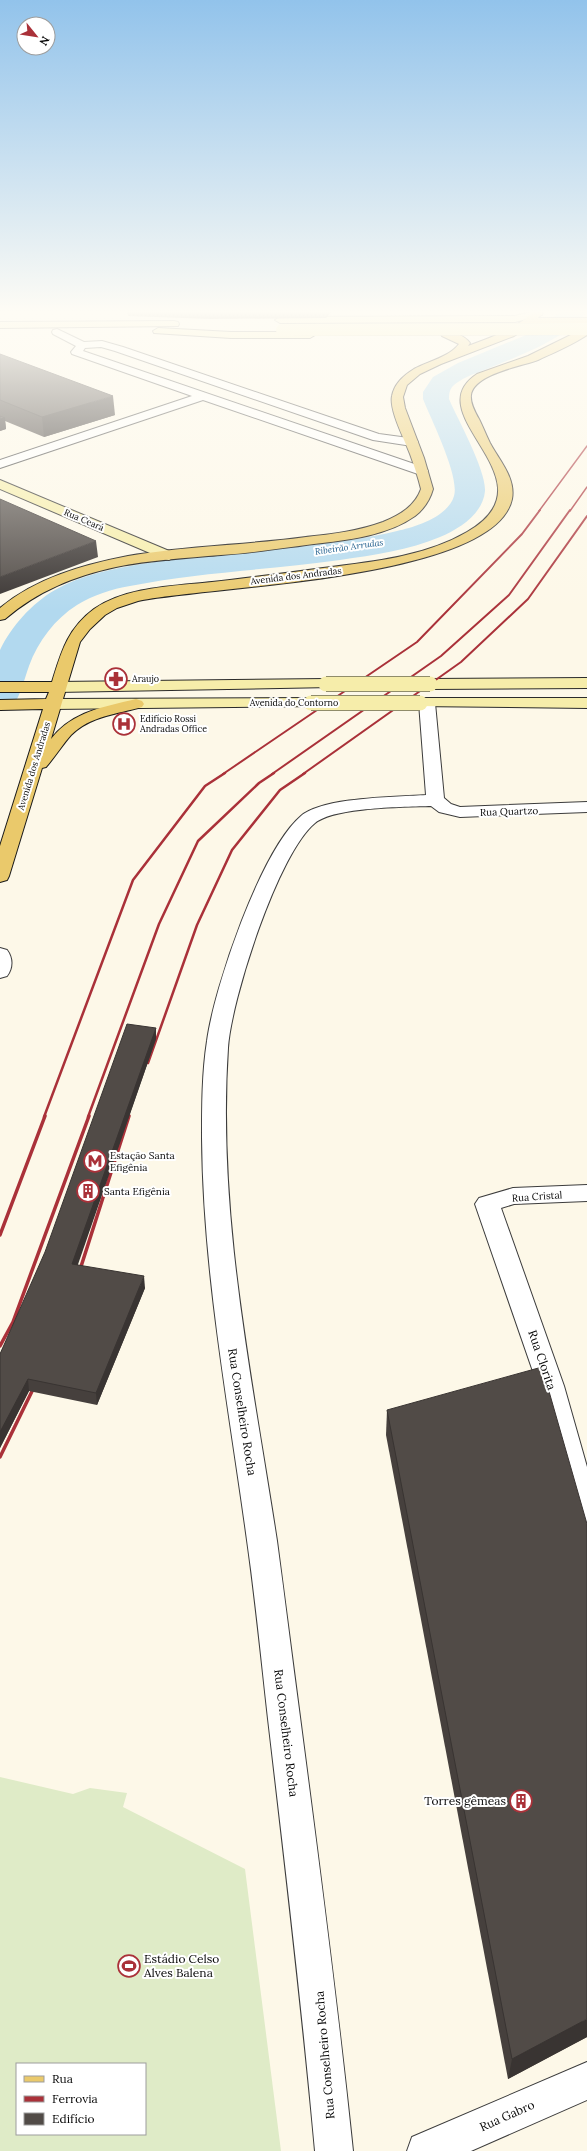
<svg xmlns="http://www.w3.org/2000/svg" width="587" height="2151" font-family="Lora,serif">
  <style>
    .pitch { fill: #dfebc7; fill-rule: evenodd }
    .lines { fill: none; stroke-linecap: round; stroke-linejoin: round }
    .river { fill: #b2d9ef; fill-rule: evenodd }
    .street-casing { stroke: #3c3c3c; stroke-width: 2 }
    .secondary-casing { stroke: #2b2b2b; stroke-width: 2 }
    .primary-casing { stroke: #1a1a1a; stroke-width: 2 }
    .street { fill: #fff; fill-rule: evenodd }
    .secondary { fill: #f6edaa; fill-rule: evenodd }
    .primary { fill: #eac96b; fill-rule: evenodd }
    .rail-far3 { stroke: #aa3139; stroke-width: 1.5 }
    .rail-far2 { stroke: #aa3139; stroke-width: 2 }
    .rail-far1 { stroke: #aa3139; stroke-width: 2.5 }
    .rail { stroke: #aa3139; stroke-width: 3.5 }
    .secondary-bridge-far1-casing { stroke: #2b2b2b; stroke-width: 12; stroke-linecap: butt }
    .secondary-bridge-casing { stroke: #2b2b2b; stroke-width: 16; stroke-linecap: butt }
    .secondary-bridge-far1 { stroke: #f6edaa; stroke-width: 12 }
    .secondary-bridge { stroke: #f6edaa; stroke-width: 15 }
    .wall { fill: #46403d }
    .shaded-wall { fill: #393432 }
    .building { fill: #514b47; stroke: #393432 }
    .labels { text-anchor: middle; stroke-width: 4; stroke-linejoin: round; paint-order: stroke }
    .far-street-label { font-size: 9px; fill: #090909; stroke: #fff }
    .far-water-label { font-size: 9px; font-style: italic; fill: #215f8d; stroke: #fff }
    .far-poi-label { font-size: 9px; fill: #090909; stroke: #fff; text-anchor: start }
    .street-label { font-size: 10px; fill: #090909; stroke: #fff }
    .poi-label { font-size: 10px; fill: #090909; stroke: #fff; text-anchor: start }
    .near-street-label { font-size: 12px; fill: #090909; stroke: #fff }
    .near-poi-label { font-size: 12px; fill: #090909; stroke: #fff; text-anchor: end }
  </style>
  <rect width="100%" height="100%" fill="#fdf8e8"/>
  <path class="pitch" d="M0 1777 73 1794 90 1788 127 1793 123 1807 245 1869 281 2151H0ZM17 2064H145V2134H17Z"/>
  <g class="lines">
    <path class="river" d="M564 310 587 311C567 339 518 356 487 369 476 373 459 379 452 387 449 391 449 395 449 399 458 420 486 470 485 491 483 514 459 529 440 537 409 550 374 555 340 560 270 570 199 572 130 586 112 589 93 595 77 605 55 619 38 641 29 666 24 680 21 694 13 706L0 709V650C11 627 32 603 55 590 81 575 112 569 141 564 198 555 256 551 313 545 341 541 369 538 397 531 415 527 448 517 454 496 460 477 431 419 423 399V392L433 377 458 363 526 335Z"/>
    <g class="street-casing">
      <g id="street">
        <path d="M57 329 84 342 102 341 123 347 379 434 416 439 418 442 412 446 373 440 115 351 101 347 85 348 83 351 426 468 428 471 422 475 418 474 203 400 0 468V460L192 396 72 354 71 352 76 346 53 334 52 332 53 330Z"/>
        <path d="M427 698 433 700 435 703 444 798 451 804 460 807 587 802V812L460 817 439 812 431 806C405 807 334 807 315 823 278 853 231 1000 228 1048 217 1215 252 1377 277 1541 285 1599 292 1658 300 1717 319 1862 338 2006 353 2151H315C302 2007 285 1863 268 1719 261 1657 255 1595 246 1533 228 1402 203 1271 202 1138 202 1106 202 1073 207 1041 214 988 261 850 301 816 323 797 397 797 426 795L419 703 421 700Z"/>
        <path d="M0 948 7 950C13 958 13 968 7 976L0 978Z"/>
        <path d="M587 1185V1201L514 1204 501 1208 564 1386 587 1467V1531L577 1528 573 1519 538 1386 475 1204 479 1198 513 1188Z"/>
        <path d="M587 2062V2100L471 2151H407L412 2137Z"/>
      </g>
    </g>
    <g class="secondary-casing">
      <g id="secondary">
        <path d="M538 310 542 311V315L515 322 280 323 275 320 280 317 515 316Z"/>
        <path d="M174 321 178 322 179 324 178 326 0 328V322Z"/>
        <path d="M158 328 231 332H310L315 335 310 338H231L154 333 153 331Z"/>
        <path d="M0 480 174 553 176 556 169 560 164 559 0 489Z"/>
        <path d="M587 678V688L430 689 424 687 422 684 424 681 430 679Z"/>
        <path d="M326 679 332 681 334 684 332 687 57 692 51 690 49 687 51 684 57 682Z"/>
        <path d="M311 698 317 700 319 703 317 706 53 709 47 707 45 704 47 701 53 699Z"/>
        <path d="M420 698H587V708L414 706 412 703 414 700Z"/>
      </g>
    </g>
    <g class="primary-casing">
      <g id="primary">
        <path d="M535 310H545L538 318H587V324H533L514 336 441 364 420 374 407 385 403 397 405 408 424 458 433 489C430 500 424 509 415 516 387 536 347 540 314 544 283 548 252 553 221 555 186 558 150 560 116 567 74 576 38 591 5 619L0 620V608C36 578 82 565 128 556 186 546 247 545 306 537 332 534 359 531 383 522 400 515 415 506 421 489 418 477 414 465 410 454 405 440 389 410 392 396 394 384 404 375 414 369 429 361 449 357 459 344L442 336 441 334 442 332C451 330 465 336 470 343L468 346C492 337 517 329 535 310Z"/>
        <path d="M587 327V335C572 345 555 352 538 360 522 366 474 374 471 395 470 403 475 412 479 419 483 427 486 435 490 443 499 460 516 478 512 499 495 580 208 586 138 601L117 608 105 615 90 629 80 642 51 739C73 711 104 707 136 699L142 701 144 704 142 707C117 714 90 716 71 735 62 745 55 757 46 767L42 768 9 876 7 880 0 882V846L43 709 0 710V700L46 699 49 692H0V682H52C61 653 67 629 94 609 125 587 174 586 212 582 249 578 286 573 323 568 371 562 424 557 467 532 558 480 414 415 477 374L528 356Z"/>
      </g>
    </g>
    <use href="#street" class="street"/>
    <use href="#secondary" class="secondary"/>
    <use href="#primary" class="primary"/>
    <g class="rail-far3">
      <path d="M539 511 587 446"/>
      <path d="M570 511 587 487"/>
    </g>
    <g class="rail-far2">
      <path d="M223 774 417 642 522 534 540 510"/>
      <path d="M272 774 441 656 509 595 570 510"/>
      <path d="M303 774 461 662 528 599 587 516"/>
    </g>
    <g class="rail-far1">
      <path d="M148 1063 197 925 232 850 280 790 305 773"/>
      <path d="M44 1117 133 880 205 786 225 773"/>
      <path d="M88 1117 159 924 198 841 259 783 274 773"/>
    </g>
    <g class="rail">
      <path d="M0 1235 45 1116"/>
      <path d="M78 1276 129 1116"/>
      <path d="M0 1346 13 1322 89 1116"/>
      <path d="M0 1457 37 1381"/>
    </g>
    <g class="secondary-bridge-far1-casing">
      <path id="secondary-bridge-far1" d="M282 330 587 329"/>
    </g>
    <g class="secondary-bridge-casing">
      <g id="secondary-bridge">
        <path d="M326 684H430"/>
        <path d="M311 703H420"/>
      </g>
    </g>
    <use href="#secondary-bridge-far1" class="secondary-bridge-far1"/>
    <use href="#secondary-bridge" class="secondary-bridge"/>
  </g>
  <g class="wall">
    <path d="M127 310H333L326 318 211 319 128 316Z"/>
    <path d="M0 354 115 415 44 437 5 421 6 429 0 431Z"/>
    <path d="M156 1028V1039L77 1265 145 1288 97 1405 29 1391 0 1448V1354Z"/>
    <path d="M387 1410 587 2037 508 2079 386 1435Z"/>
  </g>
  <g class="shaded-wall">
    <path d="M327 310H333L326 318Z"/>
    <path d="M113 396 115 415 44 437 42 417Z"/>
    <path d="M5 418 6 429 0 431V419Z"/>
    <path d="M96 541 98 557 0 594V577Z"/>
    <path d="M156 1028V1039L74 1276 72 1264Z"/>
    <path d="M144 1276 145 1288 97 1405 96 1393Z"/>
    <path d="M28 1379 29 1391 0 1448V1432Z"/>
    <path d="M587 2019V2037L508 2079 512 2059Z"/>
  </g>
  <g class="building">
    <path d="M0 354 113 396 42 417 0 400Z"/>
    <path d="M0 416 5 418 0 419Z"/>
    <path d="M0 499 96 541 0 577Z"/>
    <path d="M127 1024 156 1028 72 1264 144 1276 96 1393 28 1379 0 1432V1354L45 1252Z"/>
    <path d="M542 1367 587 1524V2019L512 2059 387 1410Z"/>
  </g>
  <linearGradient id="sky" x2="0" y2="1"><stop stop-color="#92c3eb"/><stop offset="0.51" stop-color="#fefcf5"/><stop offset="1" stop-color="#fefcf5" stop-opacity="0"/></linearGradient>
  <rect width="587" height="611" fill="url(#sky)"/>
  <defs>
    <g id="pharmacy-ring" transform="scale(1.15)"><circle r="9.5" fill="#fff" stroke="#aa3139" stroke-width="1.5"/><path d="M-2-6h4v4h4v4h-4v4h-4v-4h-4v-4h4Z" fill="#aa3139"/></g>
    <g id="hospital-ring" transform="scale(1.15)"><circle r="9.5" fill="#fff" stroke="#aa3139" stroke-width="1.5"/><path d="M-5-5h3v3.5h4V-5h3V5h-3V1.5h-4V5h-3Z" fill="#aa3139"/></g>
    <g id="metro-ring" transform="scale(1.15)"><circle r="9.5" fill="#fff" stroke="#aa3139" stroke-width="1.5"/><path d="M-5.5 5V-5H-3L0 0L3-5H5.5V5H3V-.5L0 4L-3-.5V5Z" fill="#aa3139"/></g>
    <g id="building-ring" transform="scale(1.15)"><circle r="9.5" fill="#fff" stroke="#aa3139" stroke-width="1.5"/><path d="M-4-6H4V6H1V3H-1V6H-4ZM-2.5-4.3h1.7v1.8h-1.7ZM.8-4.3h1.7v1.8H.8ZM-2.5-1h1.7V.8h-1.7ZM.8-1h1.7V.8H.8Z" fill="#aa3139"/></g>
    <g id="stadium-ring" transform="scale(1.15)"><circle r="9.5" fill="#fff" stroke="#aa3139" stroke-width="1.5"/><path d="M0-5a6.5 5 0 1 0 0 10a6.5 5 0 1 0 0-10ZM-3.5-1.8h7v3.6h-7Z" fill="#aa3139"/></g>
  </defs>
  <g fill-rule="evenodd">
    <use href="#pharmacy-ring" x="116" y="679"/>
    <use href="#hospital-ring" x="124" y="724"/>
    <use href="#metro-ring" x="95" y="1161"/>
    <use href="#building-ring" x="88" y="1191"/>
    <use href="#building-ring" x="521" y="1801"/>
    <use href="#stadium-ring" x="129" y="1966"/>
  </g>
  <g class="labels">
    <g class="far-street-label">
      <text transform="translate(84 520) rotate(23)" y="3">Rua Ceará</text>
      <text transform="translate(296 576) rotate(-7)" y="3">Avenida dos Andradas</text>
      <text x="294" y="706">Avenida do Contorno</text>
      <text transform="translate(34 766) rotate(-73)" y="3">Avenida dos Andradas</text>
    </g>
    <g class="far-water-label">
      <text transform="translate(349 547) rotate(-8)" y="3">Ribeirão Arrudas</text>
    </g>
    <g class="far-poi-label">
      <text x="132" y="682">Araujo</text>
      <text x="140" y="722">Edifício Rossi<tspan x="140" dy="10">Andradas Office</tspan></text>
    </g>
    <g class="street-label">
      <text transform="translate(509 811) rotate(-2)" y="4">Rua Quartzo</text>
      <text transform="translate(537 1196) rotate(-4)" y="4">Rua Cristal</text>
    </g>
    <g class="poi-label">
      <text x="110" y="1159">Estação Santa<tspan x="110" dy="12">Efigênia</tspan></text>
      <text x="104" y="1195">Santa Efigênia</text>
    </g>
    <g class="near-street-label">
      <text transform="translate(542 1360) rotate(71)" y="4">Rua Clorita</text>
      <text transform="translate(242 1412) rotate(81)" y="4">Rua Conselheiro Rocha</text>
      <text transform="translate(286 1733) rotate(83)" y="4">Rua Conselheiro Rocha</text>
      <text transform="translate(325 2055) rotate(-95)" y="4">Rua Conselheiro Rocha</text>
      <text transform="translate(507 2116) rotate(-24)" y="4">Rua Gabro</text>
    </g>
    <g class="near-poi-label">
      <text x="506" y="1805">Torres gêmeas</text>
      <text x="144" y="1963" text-anchor="start">Estádio Celso<tspan x="144" dy="14">Alves Balena</tspan></text>
    </g>
  </g>
  <rect x="16" y="2063" width="130" height="72" fill="#ffffff" stroke="#9d9d9d"/>
  <rect x="24" y="2076" width="20" height="6" fill="#eac96b" stroke="#9d9d9d"/>
  <text x="52" y="2083" font-size="12" fill="#090909">Rua</text>
  <rect x="24" y="2096" width="20" height="6" fill="#aa3139" stroke="#9d9d9d"/>
  <text x="52" y="2103" font-size="12" fill="#090909">Ferrovia</text>
  <rect x="24" y="2113" width="20" height="12" fill="#514b47" stroke="#9d9d9d"/>
  <text x="52" y="2123" font-size="12" fill="#090909">Edifício</text>
  <g transform="translate(36 36) rotate(120)"><circle r="19" fill="#ffffff" stroke="#9d9d9d"/>
  <path d="M0-3L7 15L0 10L-7 15Z" fill="#aa3139"/>
  <text y="-6" font-size="11" font-weight="bold" text-anchor="middle" fill="#090909">N</text>
  </g>
</svg>
